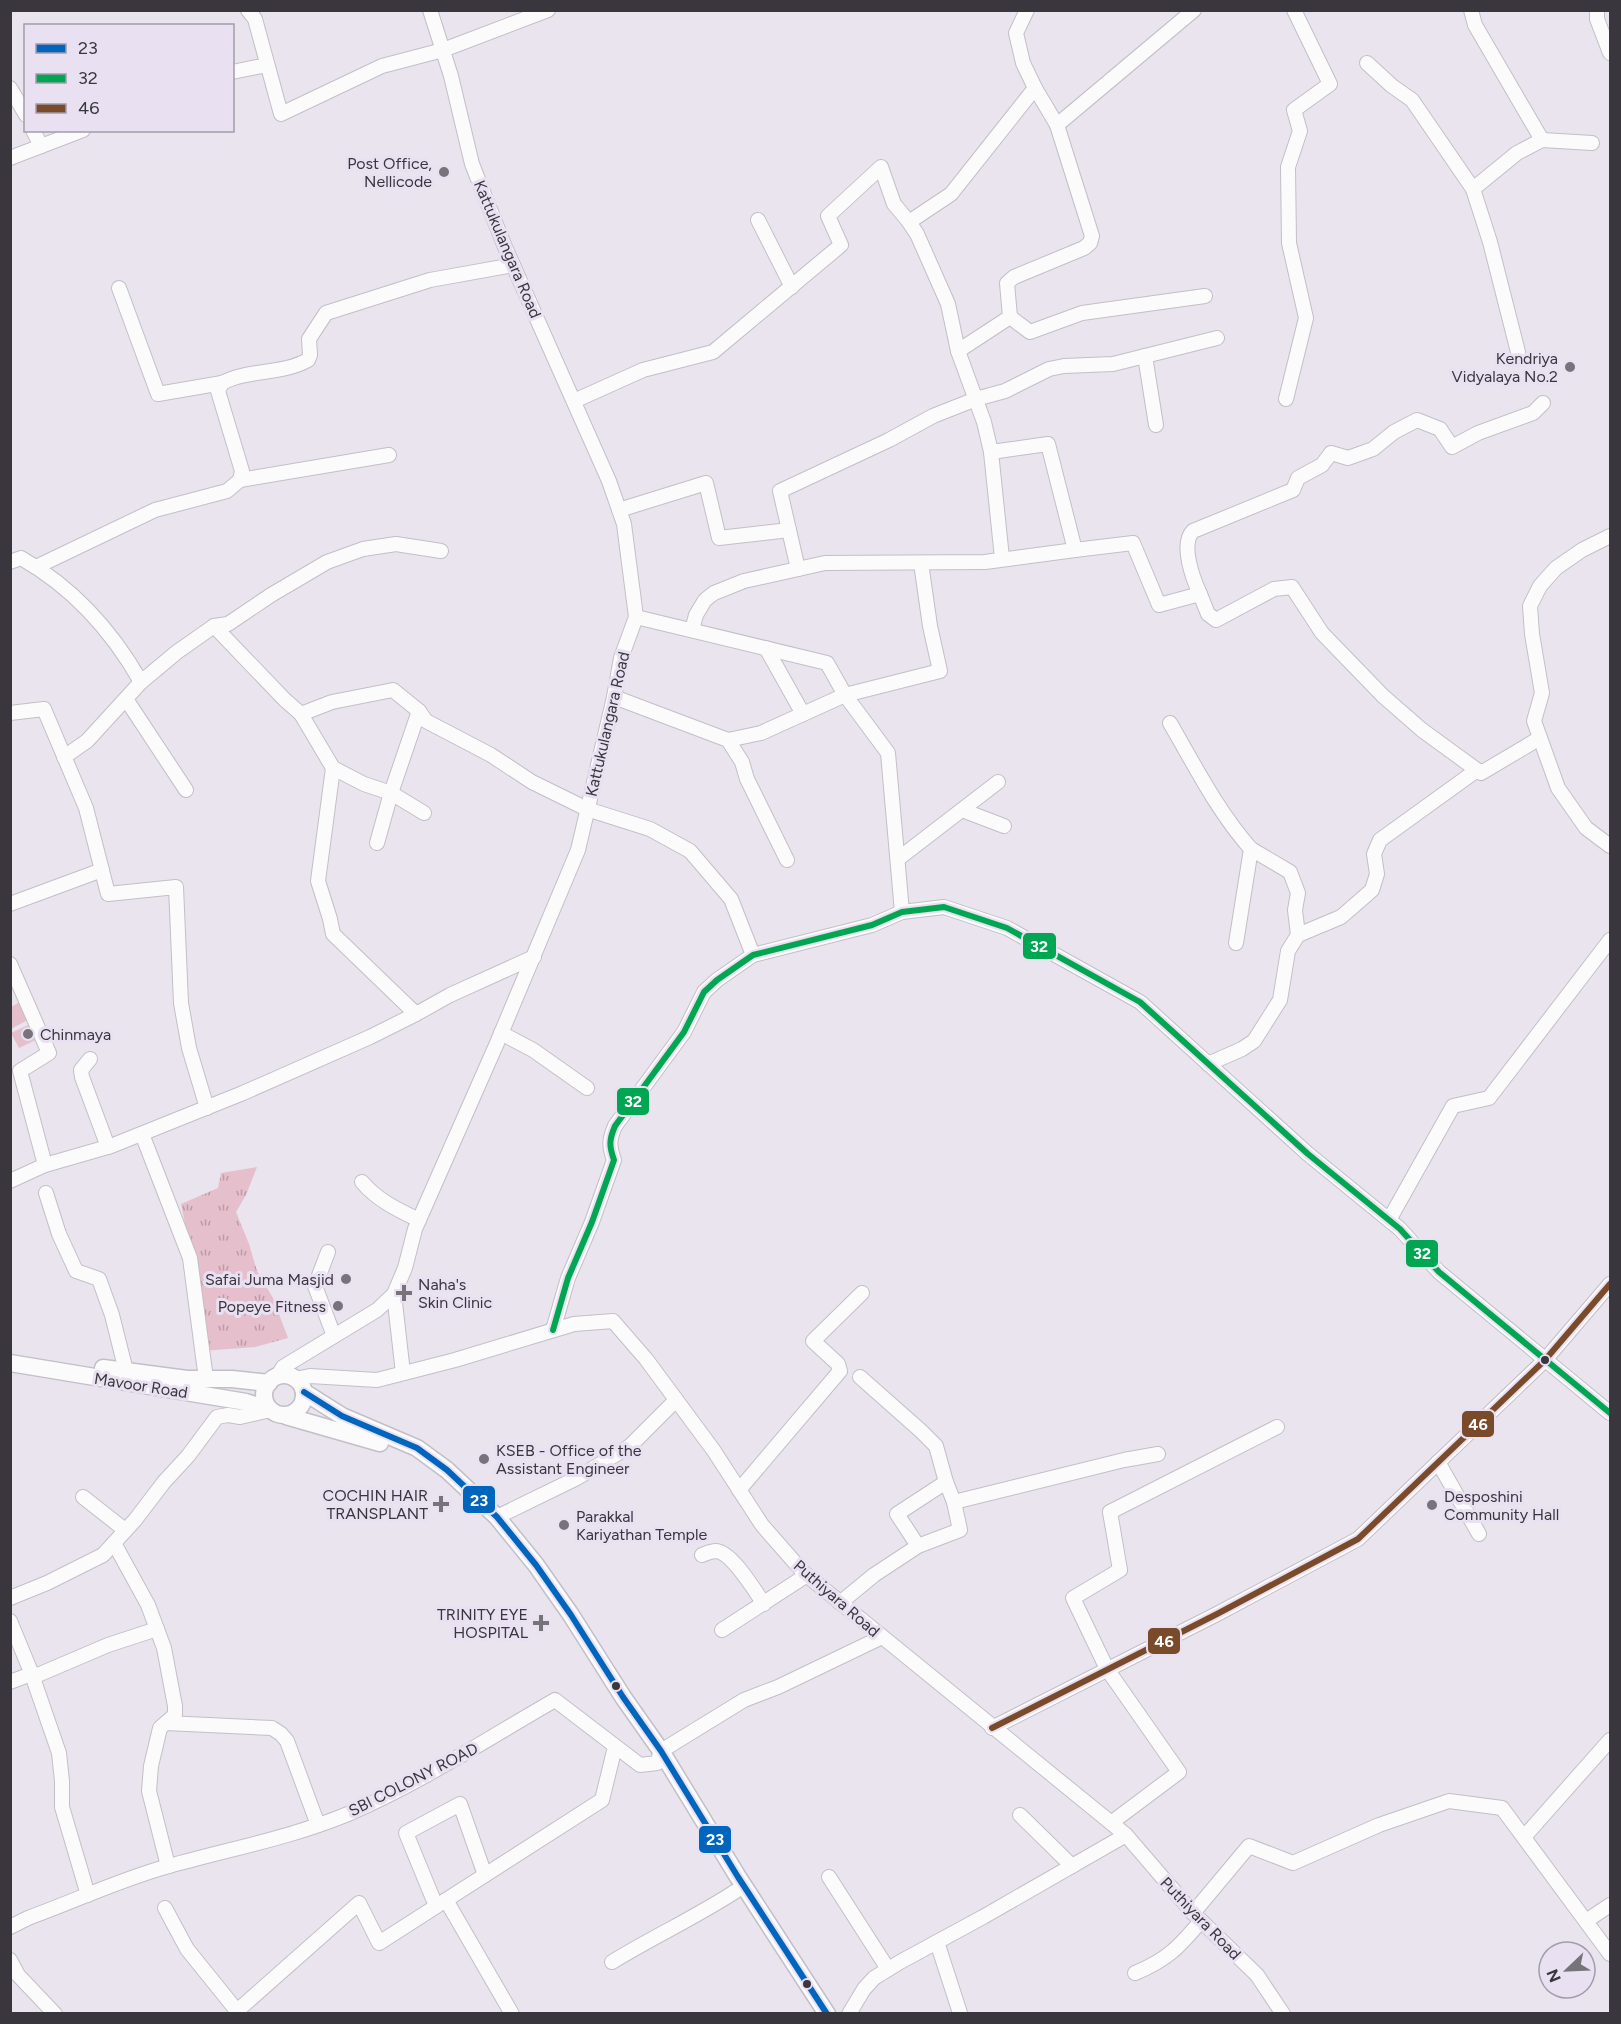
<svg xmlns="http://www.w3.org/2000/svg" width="1621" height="2024" font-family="Figtree,sans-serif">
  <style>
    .grass { fill: url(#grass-tufts) }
    .garden { fill: #e5bfcb }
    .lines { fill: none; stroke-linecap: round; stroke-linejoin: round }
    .minor-casing { stroke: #c3bfc6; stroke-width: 16 }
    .major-casing { stroke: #c3bfc6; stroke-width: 19 }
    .minor { stroke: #fcfbfc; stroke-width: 14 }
    .major { stroke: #fcfbfc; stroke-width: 16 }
    .bus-1-casing { stroke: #e9e0f2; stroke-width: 10 }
    .bus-2-casing { stroke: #e9e0f2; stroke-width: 10 }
    .bus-3-casing { stroke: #e9e0f2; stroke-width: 10 }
    .bus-1 { stroke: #0065bd; stroke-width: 6 }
    .bus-2 { stroke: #00a651; stroke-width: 6 }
    .bus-3 { stroke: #7a4b2a; stroke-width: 6 }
    .poi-dot { fill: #77737b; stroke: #e9e0f2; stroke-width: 2 }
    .bus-dot { fill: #39363d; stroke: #e9e0f2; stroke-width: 2 }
    .labels { text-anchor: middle; stroke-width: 6; stroke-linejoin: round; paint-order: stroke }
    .poi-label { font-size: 16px; fill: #39363d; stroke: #e9e0f2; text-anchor: end }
    .street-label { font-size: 16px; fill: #39363d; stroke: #e9e0f2 }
    .line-badge { stroke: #e9e0f2; stroke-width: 2 }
    .badge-label { font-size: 16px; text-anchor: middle; font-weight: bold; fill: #fff }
  </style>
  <defs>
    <pattern id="grass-tufts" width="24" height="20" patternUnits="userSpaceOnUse" patternTransform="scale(1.5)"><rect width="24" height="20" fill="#e5bfcb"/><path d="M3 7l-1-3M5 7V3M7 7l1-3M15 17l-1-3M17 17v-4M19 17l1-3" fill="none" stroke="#bb9ca6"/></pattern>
  </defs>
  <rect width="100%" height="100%" fill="#e9e4ee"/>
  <path class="grass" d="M257 1167 246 1195 236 1212 249 1244 257 1271 273 1298 288 1338 255 1347 202 1351 191 1252 181 1204 218 1188 221 1173Z"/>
  <g class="garden">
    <path d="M29 997 37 1015 11 1029V1007Z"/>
    <path d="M39 1020 46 1035 19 1048 11 1033Z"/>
  </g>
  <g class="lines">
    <g class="minor-casing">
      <g id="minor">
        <path d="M248 10 255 19 281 114 382 66 443 50 548 10"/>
        <path d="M1471 10 1475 25 1542 140"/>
        <path d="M1597 10V19L1610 53"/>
        <path d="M1367 63 1392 86 1412 100 1473 189 1490 242 1518 352"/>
        <path d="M232 72 267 65"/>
        <path d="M10 88 26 115"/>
        <path d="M1057 125 1194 10"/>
        <path d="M33 130 41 146"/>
        <path d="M10 158 83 130"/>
        <path d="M1473 189 1517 153 1542 140 1592 143"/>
        <path d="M758 220 792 287"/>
        <path d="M909 222 917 234 948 304 958 351 984 422 991 452 1002 558"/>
        <path d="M119 288 158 394 222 383"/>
        <path d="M1010 317 1007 283 1014 277 1084 248 1090 243 1092 236 1057 125 1035 88"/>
        <path d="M958 351 1010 317 1030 332 1082 313 1205 296"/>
        <path d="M1145 356 1156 425"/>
        <path d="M1286 399 1306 318 1289 243 1288 167 1300 131 1294 110 1330 84 1294 10"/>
        <path d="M574 401 643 370 713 352 841 245 828 216 881 167 894 204 909 222 951 194 1035 88 1023 63 1016 33 1027 10"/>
        <path d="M240 480 389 455"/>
        <path d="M619 510 706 483 719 538 789 530"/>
        <path d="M1610 536 1582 550 1556 568 1540 586 1530 606 1532 634 1542 693 1534 721 1558 788 1586 828 1610 846"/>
        <path d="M1075 550 1133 543 1159 605 1200 594 1208 614 1216 620 1274 589 1292 587 1322 633 1383 696 1422 730 1481 773 1540 738"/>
        <path d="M10 562 21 558C72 587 112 631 141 682L177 652 214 626"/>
        <path d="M36 567 155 510 227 491 240 480 242 471 218 391 222 383C248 369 281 375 308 360L310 355 309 339 326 313 430 280 513 265"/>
        <path d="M798 569 780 491 889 440 933 416 976 399 1005 391 1049 369 1064 366 1113 364 1217 338"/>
        <path d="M1200 594C1193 579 1180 544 1193 531L1293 490 1298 478 1322 465 1331 453 1348 458 1373 449 1394 432 1417 420 1440 429 1452 447 1478 433 1533 413 1543 403"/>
        <path d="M636 617 827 663 845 695 888 753 902 912"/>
        <path d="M692 630 696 615 705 600 714 593 744 581 825 563 985 562 1075 550 1048 444 991 452"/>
        <path d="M766 648 803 714 845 695 940 671 930 626 921 563"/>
        <path d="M614 697 728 740 742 762 747 779 787 860"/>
        <path d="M126 699 186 790"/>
        <path d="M10 713 44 709 86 808 108 894 176 887 181 1003 189 1048 207 1108"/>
        <path d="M301 714 332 702 393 690 419 711 426 721 491 755 532 782 587 809 650 829 690 851 731 899 753 955"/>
        <path d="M1170 723C1195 766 1218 812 1251 849L1236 943"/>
        <path d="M728 740 761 733 803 714"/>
        <path d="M64 757 87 741 141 682"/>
        <path d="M333 768 318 881 330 919 333 934 416 1014"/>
        <path d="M962 810 1004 826"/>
        <path d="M424 813 391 793 364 784 333 768 301 714 285 700 214 626 228 624 271 595 327 562 363 549 396 544 441 551"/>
        <path d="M377 843 391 793 419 711"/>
        <path d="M1251 849 1290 872 1298 893 1295 910 1298 935"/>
        <path d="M898 859 998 782"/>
        <path d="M10 904 102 870"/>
        <path d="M10 964 49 1053 20 1071 45 1165"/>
        <path d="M501 1033 533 1050 587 1088"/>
        <path d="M90 1059 81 1070 82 1077 108 1147"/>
        <path d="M1208 1064 1242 1049 1254 1041 1280 1000 1288 951 1298 935 1341 917 1372 890 1377 874 1374 854 1380 840 1477 770"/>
        <path d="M142 1134 190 1258 206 1379"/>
        <path d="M10 1181 45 1165 111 1146 243 1093 370 1037 416 1014 450 995 534 957"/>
        <path d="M362 1182C377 1200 398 1210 419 1220"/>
        <path d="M46 1193 59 1234 76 1271 99 1279 112 1315 126 1371"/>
        <path d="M1389 1220 1453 1106 1489 1098 1610 940"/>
        <path d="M328 1252 315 1286 334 1336"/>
        <path d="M394 1294 403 1373"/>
        <path d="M553 1330 568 1278 592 1222 614 1160C609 1146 609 1140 615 1126L684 1032 704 992 717 980 753 955 872 925 902 912 944 907 1007 928 1140 1002 1308 1154 1400 1229 1439 1272 1610 1413"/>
        <path d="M277 1377 283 1367 377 1310 394 1294 405 1268 415 1229 497 1043 578 850 614 697 621 658 636 617 624 524 609 481 505 247 472 164 451 76 430 10"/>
        <path d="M860 1377 921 1431 936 1446 946 1482"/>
        <path d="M295 1379 310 1376 377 1380 455 1360 574 1324 613 1321 646 1359 714 1451 762 1525 804 1573 1126 1835 1193 1913 1257 1975 1283 2014"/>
        <path d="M1438 1462 1479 1534"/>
        <path d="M739 1490 840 1371 838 1364 813 1341 862 1293"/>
        <path d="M83 1497 125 1530"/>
        <path d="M497 1517 577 1478 630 1446 676 1400"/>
        <path d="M114 1543 148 1605 164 1648 175 1706V1715L160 1728 151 1766 149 1791 168 1866"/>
        <path d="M918 1546 897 1514 946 1482 954 1502"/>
        <path d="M702 1555C707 1553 711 1551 716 1551 732 1552 755 1591 764 1604"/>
        <path d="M10 1598 47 1583 103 1555 135 1520 164 1482 188 1456 217 1417 228 1415 240 1417 270 1410"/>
        <path d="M840 1603 874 1575 918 1546 960 1530 954 1502 1124 1460 1158 1454"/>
        <path d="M10 1621 31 1672 26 1676 10 1682"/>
        <path d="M722 1630 807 1575"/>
        <path d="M31 1672 59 1753 62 1781V1807L88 1895"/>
        <path d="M33 1677 108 1645 157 1629"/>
        <path d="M166 1723 272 1728 281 1734 287 1741 318 1825"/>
        <path d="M992 1728 1217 1614 1358 1539 1545 1360 1610 1284"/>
        <path d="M1020 1815 1072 1866"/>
        <path d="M1111 1823 1179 1772 1107 1669 1073 1598 1120 1570 1110 1512 1277 1427"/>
        <path d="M1524 1837 1610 1740"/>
        <path d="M829 1877 888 1969"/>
        <path d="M446 1900 512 2014"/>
        <path d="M436 1906 406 1833 460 1804 485 1875"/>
        <path d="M165 1908 187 1949 237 2011"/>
        <path d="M1193 1913 1249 1846 1293 1863 1379 1825 1449 1801 1502 1808 1610 1954"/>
        <path d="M1586 1921 1610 1905"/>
        <path d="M10 1927 28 1918C75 1901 121 1879 169 1866 229 1849 290 1838 348 1814 420 1783 487 1739 555 1700L640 1765 657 1763 661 1751 744 1700 778 1687 882 1637"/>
        <path d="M937 1942 960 2013"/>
        <path d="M10 1960 18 1975 55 2014"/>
        <path d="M612 1962C653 1937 696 1917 736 1891"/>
        <path d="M1135 1973C1167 1960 1179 1947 1201 1921"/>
        <path d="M238 2014 237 2011 359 1903 379 1943 602 1800 615 1747"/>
        <path d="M849 2014 864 1989 874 1978 900 1962 983 1917 1126 1835"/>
      </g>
    </g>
    <g class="major-casing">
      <g id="major">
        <path d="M10 1363 246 1402 270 1410"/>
        <path d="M103 1368 187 1379H232L269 1383"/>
        <circle cx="284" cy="1395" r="20"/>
        <path d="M304 1392 342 1416 417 1448 447 1470 497 1517 536 1565 571 1615 623 1697 661 1751 738 1877 827 2014"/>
        <path d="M286 1416 380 1443"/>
      </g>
    </g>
    <use href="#minor" class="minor"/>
    <use href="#major" class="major"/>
    <g class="bus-1-casing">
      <path id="bus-1" d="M304 1392 342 1416 417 1448 447 1470 497 1517 536 1565 571 1615 623 1697 661 1751 738 1877 827 2014"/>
    </g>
    <g class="bus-2-casing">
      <path id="bus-2" d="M553 1330 568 1278 592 1222 614 1160C609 1146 609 1140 615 1126L684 1032 704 992 717 980 753 955 872 925 902 912 944 907 1007 928 1140 1002 1308 1154 1400 1229 1439 1272 1610 1413"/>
    </g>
    <g class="bus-3-casing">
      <path id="bus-3" d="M992 1728 1217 1614 1358 1539 1545 1360 1610 1284"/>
    </g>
    <use href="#bus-1" class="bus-1"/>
    <use href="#bus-2" class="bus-2"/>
    <use href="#bus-3" class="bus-3"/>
  </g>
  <g class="poi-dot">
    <circle cx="444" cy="172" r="6"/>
    <circle cx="1570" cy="367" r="6"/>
    <circle cx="28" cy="1034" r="6"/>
    <circle cx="346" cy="1279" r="6"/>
    <path d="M401 1284h6v6h6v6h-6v6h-6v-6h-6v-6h6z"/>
    <circle cx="338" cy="1306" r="6"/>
    <circle cx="484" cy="1459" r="6"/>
    <path d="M438 1495h6v6h6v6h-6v6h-6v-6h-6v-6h6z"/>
    <circle cx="1432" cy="1505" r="6"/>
    <circle cx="564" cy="1525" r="6"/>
    <path d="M538 1614h6v6h6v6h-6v6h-6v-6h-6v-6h6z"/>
  </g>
  <g class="bus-dot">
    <circle cx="1545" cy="1360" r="5"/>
    <circle cx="616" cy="1686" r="5"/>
    <circle cx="807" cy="1984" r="5"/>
  </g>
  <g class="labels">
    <g class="poi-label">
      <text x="432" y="169">Post Office,<tspan x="432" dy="18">Nellicode</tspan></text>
      <text x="1558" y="364">Kendriya<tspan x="1558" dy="18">Vidyalaya No.2</tspan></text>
      <text x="40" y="1040" text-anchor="start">Chinmaya</text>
      <text x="334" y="1285">Safai Juma Masjid</text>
      <text x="418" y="1290" text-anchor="start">Naha's<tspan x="418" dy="18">Skin Clinic</tspan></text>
      <text x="326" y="1312">Popeye Fitness</text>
      <text x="496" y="1456" text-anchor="start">KSEB - Office of the<tspan x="496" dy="18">Assistant Engineer</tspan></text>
      <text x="428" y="1501">COCHIN HAIR<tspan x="428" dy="18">TRANSPLANT</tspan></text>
      <text x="1444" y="1502" text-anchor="start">Desposhini<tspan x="1444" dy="18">Community Hall</tspan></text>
      <text x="576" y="1522" text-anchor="start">Parakkal<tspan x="576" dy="18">Kariyathan Temple</tspan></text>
      <text x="528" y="1620">TRINITY EYE<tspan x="528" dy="18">HOSPITAL</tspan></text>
    </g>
    <g class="street-label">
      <text transform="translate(508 249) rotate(67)" y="6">Kattukulangara Road</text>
      <text transform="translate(607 724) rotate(-77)" y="6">Kattukulangara Road</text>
      <text transform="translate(141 1385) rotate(9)" y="6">Mavoor Road</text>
      <text transform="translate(837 1598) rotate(41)" y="6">Puthiyara Road</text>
      <text transform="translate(413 1779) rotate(-27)" y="6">SBI COLONY ROAD</text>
      <text transform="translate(1201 1918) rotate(46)" y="6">Puthiyara Road</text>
    </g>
  </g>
  <g class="line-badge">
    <rect x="1022" y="932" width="35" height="28" rx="6" fill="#00a651"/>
    <rect x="616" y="1087" width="34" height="29" rx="6" fill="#00a651"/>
    <rect x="1405" y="1239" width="34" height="29" rx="6" fill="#00a651"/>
    <rect x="1461" y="1410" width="34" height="28" rx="6" fill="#7a4b2a"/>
    <rect x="462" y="1485" width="34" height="29" rx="6" fill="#0065bd"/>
    <rect x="1147" y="1627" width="34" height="28" rx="6" fill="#7a4b2a"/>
    <rect x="698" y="1825" width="34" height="29" rx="6" fill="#0065bd"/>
  </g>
  <g class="badge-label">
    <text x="1039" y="952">32</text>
    <text x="633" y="1107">32</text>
    <text x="1422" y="1259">32</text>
    <text x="1478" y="1430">46</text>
    <text x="479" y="1506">23</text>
    <text x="1164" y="1647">46</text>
    <text x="715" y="1845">23</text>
  </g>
  <rect width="1621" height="2024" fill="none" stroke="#39363d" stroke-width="24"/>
  <rect x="24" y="24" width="210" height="108" fill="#e9e0f2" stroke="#a39caa" stroke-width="1.5"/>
  <rect x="36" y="44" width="30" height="9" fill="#0065bd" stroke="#a39caa" stroke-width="1.5"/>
  <text x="78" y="54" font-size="18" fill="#39363d">23</text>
  <rect x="36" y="74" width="30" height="9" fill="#00a651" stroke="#a39caa" stroke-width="1.5"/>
  <text x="78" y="84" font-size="18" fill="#39363d">32</text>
  <rect x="36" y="104" width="30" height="9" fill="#7a4b2a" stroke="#a39caa" stroke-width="1.5"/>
  <text x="78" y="114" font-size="18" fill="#39363d">46</text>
  <g transform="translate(1567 1970) rotate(247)"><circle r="28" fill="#e9e0f2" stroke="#a39caa" stroke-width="1.5"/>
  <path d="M0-4.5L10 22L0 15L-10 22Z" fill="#77737b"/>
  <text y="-9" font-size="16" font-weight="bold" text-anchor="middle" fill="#39363d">N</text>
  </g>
</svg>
